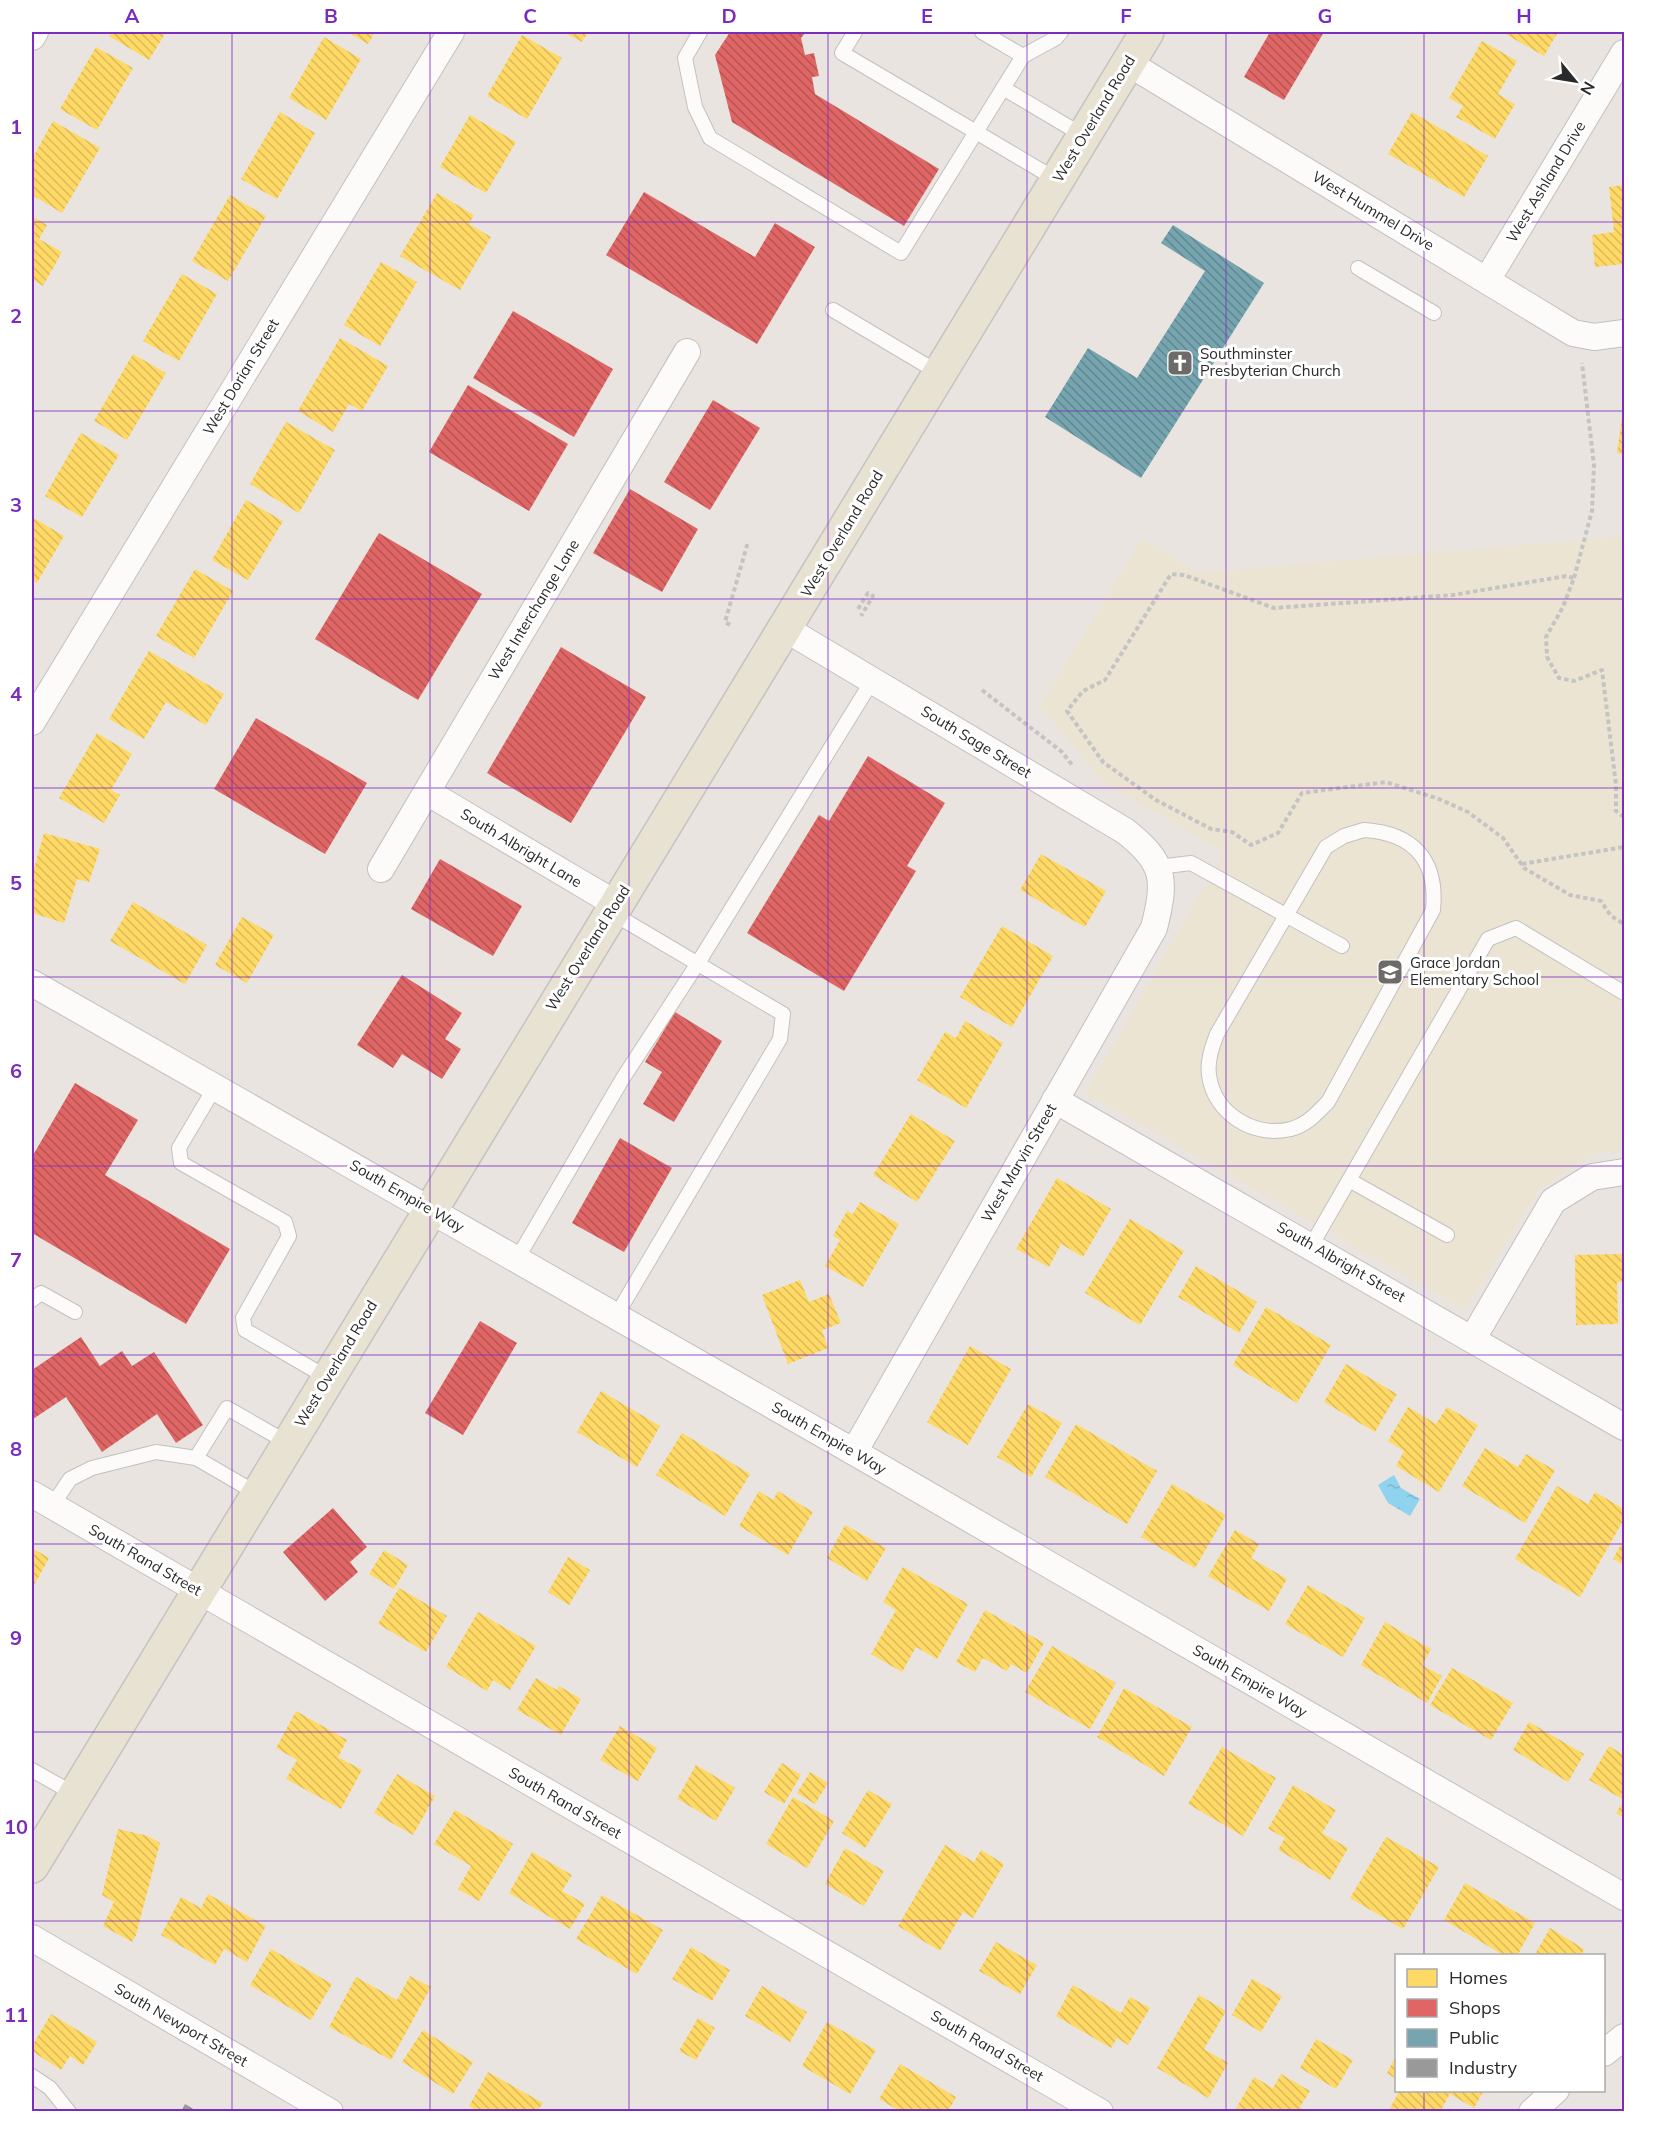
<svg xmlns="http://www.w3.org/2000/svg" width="1656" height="2143" font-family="Mulish,sans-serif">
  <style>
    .education { fill: #ece4d3 }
    .water { fill: url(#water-ripples) }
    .homes { fill: url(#homes-back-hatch) }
    .shops { fill: url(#shops-back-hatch) }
    .public { fill: url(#public-back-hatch) }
    .industry { fill: url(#industry-back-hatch) }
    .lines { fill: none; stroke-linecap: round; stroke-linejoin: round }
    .lane-casing { stroke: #c2c0c1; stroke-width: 16 }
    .street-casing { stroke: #c2c0c1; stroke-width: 28 }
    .primary-casing { stroke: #c4c3c1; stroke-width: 36 }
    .path { stroke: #c5c4c4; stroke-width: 4; stroke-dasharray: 4.5 3; stroke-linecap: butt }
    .lane { stroke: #fcfbfa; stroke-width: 14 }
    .street { stroke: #fcfbfa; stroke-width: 26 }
    .primary { stroke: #e7e2d2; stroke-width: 33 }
    .grid { fill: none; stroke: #7b2cbf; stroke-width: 1.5; stroke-opacity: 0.55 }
    .labels { text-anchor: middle; stroke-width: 6; stroke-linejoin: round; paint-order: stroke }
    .street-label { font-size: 15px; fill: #2a2a2a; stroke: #fff }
    .poi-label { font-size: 15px; fill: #2a2a2a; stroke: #fff; text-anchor: start }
    .neatline { fill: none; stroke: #7b2cbf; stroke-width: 2 }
    .grid-label { font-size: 20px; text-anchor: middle; font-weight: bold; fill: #7b2cbf }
  </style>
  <defs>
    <pattern id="water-ripples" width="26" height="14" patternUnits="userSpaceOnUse" patternTransform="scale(1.5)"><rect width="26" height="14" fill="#8fd3ee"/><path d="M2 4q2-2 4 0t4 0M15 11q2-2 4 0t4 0" fill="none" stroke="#7cb5cc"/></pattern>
    <pattern id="homes-back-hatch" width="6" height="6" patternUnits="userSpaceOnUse" patternTransform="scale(1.5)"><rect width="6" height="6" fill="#ffd966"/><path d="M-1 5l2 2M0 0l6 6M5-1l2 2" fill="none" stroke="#dbba59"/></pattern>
    <pattern id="shops-back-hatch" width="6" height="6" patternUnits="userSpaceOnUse" patternTransform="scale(1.5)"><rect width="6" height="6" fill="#e06666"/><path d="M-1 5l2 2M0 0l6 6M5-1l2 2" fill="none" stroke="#b65454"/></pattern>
    <pattern id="public-back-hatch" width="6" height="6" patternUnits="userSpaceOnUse" patternTransform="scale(1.5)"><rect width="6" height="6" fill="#76a5af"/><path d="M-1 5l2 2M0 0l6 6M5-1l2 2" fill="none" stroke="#61878f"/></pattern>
    <pattern id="industry-back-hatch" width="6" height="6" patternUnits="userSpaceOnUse" patternTransform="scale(1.5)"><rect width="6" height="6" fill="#999"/><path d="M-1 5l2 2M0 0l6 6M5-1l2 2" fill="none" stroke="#7d7d7d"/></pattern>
  </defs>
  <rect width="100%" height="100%" fill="#e9e4df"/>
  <path class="education" d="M1624 536V1149L1595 1153 1538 1191 1465 1310 1086 1093 1224 852 1103 782 1040 706 1142 538 1198 573Z"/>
  <path class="water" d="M1394 1475 1401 1488 1420 1499 1410 1516 1388 1503 1378 1485Z"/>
  <g class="homes">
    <path d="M112 32H166L149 60 109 36Z"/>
    <path d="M347 32H375L368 44Z"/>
    <path d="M563 32H588L582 42Z"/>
    <path d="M1502 32H1558L1544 56Z"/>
    <path d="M522 35 562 58 527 119 487 96Z"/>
    <path d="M324 37 361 59 326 120 289 98Z"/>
    <path d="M1482 41 1517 61 1498 94 1515 104 1495 139 1456 117 1463 106 1449 98Z"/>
    <path d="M96 47 133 68 97 130 60 109Z"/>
    <path d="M280 112 315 133 277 199 241 179Z"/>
    <path d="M1412 112 1488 156 1464 197 1388 154Z"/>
    <path d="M470 115 516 142 486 193 440 167Z"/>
    <path d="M53 121 100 148 62 213 32 195V159Z"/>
    <path d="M1624 185V264L1595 267 1592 235 1614 232 1609 187Z"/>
    <path d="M437 193 474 215 469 224 491 237 460 290 400 256Z"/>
    <path d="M230 195 266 216 228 281 192 261Z"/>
    <path d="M32 216 47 225 39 239 62 252 43 286 32 279Z"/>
    <path d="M381 262 417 282 380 346 344 325Z"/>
    <path d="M182 274 217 294 179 361 143 341Z"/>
    <path d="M340 338 388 366 362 411 349 404 333 432 298 411Z"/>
    <path d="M133 354 166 373 127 440 94 421Z"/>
    <path d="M1623 411H1624V454L1617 453Z"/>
    <path d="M286 422 335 450 299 513 250 484Z"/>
    <path d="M81 433 119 455 82 517 45 496Z"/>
    <path d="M246 500 283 521 248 580 212 560Z"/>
    <path d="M32 517 64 536 37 583 32 580Z"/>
    <path d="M195 569 233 591 194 658 156 636Z"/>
    <path d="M149 651 224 694 206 725 166 702 144 739 109 719Z"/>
    <path d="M97 733 132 754 111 790 120 795 104 823 59 798Z"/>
    <path d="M44 833 100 849 89 882 77 879 64 923 32 913V876Z"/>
    <path d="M1041 854 1106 891 1085 927 1020 890Z"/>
    <path d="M133 902 207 945 185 984 110 941Z"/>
    <path d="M242 917 274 935 247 983 215 965Z"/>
    <path d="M1002 926 1053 956 1012 1027 960 997Z"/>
    <path d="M965 1021 1003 1043 966 1108 917 1080 945 1032 956 1038Z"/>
    <path d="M911 1114 955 1141 917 1202 873 1175Z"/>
    <path d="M1057 1178 1111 1209 1083 1257 1061 1244 1049 1267 1016 1249Z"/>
    <path d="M860 1202 899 1224 863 1287 825 1266 840 1240 833 1236 847 1211 853 1214Z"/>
    <path d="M1130 1219 1184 1251 1140 1325 1085 1293Z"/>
    <path d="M1624 1254V1282H1617L1618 1324 1576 1325 1575 1255Z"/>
    <path d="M1196 1266 1257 1302 1239 1333 1178 1297Z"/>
    <path d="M800 1280 809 1302 829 1294 841 1323 822 1330 828 1348 788 1364 762 1295Z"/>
    <path d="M1266 1307 1331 1345 1297 1403 1233 1365Z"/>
    <path d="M970 1346 1011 1369 968 1445 927 1422Z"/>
    <path d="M1346 1364 1397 1394 1375 1432 1324 1402Z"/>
    <path d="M601 1391 660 1426 637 1467 577 1432Z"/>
    <path d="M1028 1404 1062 1423 1031 1477 997 1457Z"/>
    <path d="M1408 1407 1436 1424 1447 1407 1478 1425 1439 1492 1396 1466 1404 1451 1388 1441Z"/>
    <path d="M1076 1424 1157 1471 1127 1524 1045 1477Z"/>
    <path d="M682 1433 750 1474 725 1516 656 1475Z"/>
    <path d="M1485 1448 1518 1467 1526 1454 1555 1470 1525 1523 1462 1486Z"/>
    <path d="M1172 1484 1226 1515 1195 1568 1141 1537Z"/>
    <path d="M1557 1486 1588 1504 1595 1492 1624 1509V1519L1580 1597 1515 1559Z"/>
    <path d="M759 1491 773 1500 778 1491 813 1512 788 1555 739 1526Z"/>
    <path d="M845 1525 886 1548 867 1581 827 1558Z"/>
    <path d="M1235 1530 1259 1544 1251 1558 1287 1579 1269 1611 1208 1576Z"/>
    <path d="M1624 1539V1565L1613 1559Z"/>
    <path d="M32 1548 49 1558 32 1589Z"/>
    <path d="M384 1550 408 1565 394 1589 369 1574Z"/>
    <path d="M568 1557 590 1570 569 1605 548 1592Z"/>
    <path d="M903 1567 968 1604 937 1659 916 1647 902 1672 871 1654 896 1610 883 1602Z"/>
    <path d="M1308 1585 1365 1618 1343 1657 1285 1624Z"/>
    <path d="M399 1588 447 1616 426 1652 378 1624Z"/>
    <path d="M985 1610 1044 1643 1027 1673 1011 1664 1007 1671 983 1658 975 1672 956 1662Z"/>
    <path d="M478 1612 536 1646 510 1690 493 1680 487 1691 446 1667Z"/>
    <path d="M1385 1622 1431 1649 1422 1665 1442 1676 1427 1703 1361 1665Z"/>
    <path d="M1052 1646 1116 1683 1090 1729 1025 1692Z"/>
    <path d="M1452 1668 1513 1703 1491 1740 1430 1705Z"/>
    <path d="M536 1678 557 1690 559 1686 581 1699 561 1735 517 1710Z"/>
    <path d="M1124 1688 1192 1727 1164 1776 1097 1737Z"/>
    <path d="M296 1711 347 1740 338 1757 362 1770 341 1809 286 1779 297 1760 276 1748Z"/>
    <path d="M1529 1722 1584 1754 1568 1782 1513 1750Z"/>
    <path d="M620 1726 657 1748 638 1781 600 1760Z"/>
    <path d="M1609 1746 1624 1755V1818L1616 1813 1624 1800 1589 1780Z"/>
    <path d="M1222 1747 1276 1778 1243 1836 1188 1804Z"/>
    <path d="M782 1763 801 1775 784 1804 764 1792Z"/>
    <path d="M696 1765 735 1788 716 1821 677 1799Z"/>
    <path d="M810 1772 828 1783 815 1804 797 1793Z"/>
    <path d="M397 1774 435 1796 413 1835 374 1813Z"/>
    <path d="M1293 1785 1336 1810 1322 1833 1348 1848 1330 1880 1278 1850 1285 1838 1268 1829Z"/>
    <path d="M868 1790 892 1804 865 1848 842 1833Z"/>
    <path d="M793 1797 834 1821 807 1868 766 1844Z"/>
    <path d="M455 1810 513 1844 479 1901 458 1889 471 1866 434 1844Z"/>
    <path d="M118 1829 148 1836 160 1843 136 1935 132 1942 103 1926 114 1902 102 1895Z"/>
    <path d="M1386 1837 1439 1867 1403 1929 1350 1898Z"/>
    <path d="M945 1845 974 1862 981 1850 1004 1864 973 1918 963 1912 940 1951 898 1926Z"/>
    <path d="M845 1848 884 1871 864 1906 825 1884Z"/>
    <path d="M532 1852 572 1875 562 1891 585 1904 570 1929 509 1893Z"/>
    <path d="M1465 1883 1535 1923 1517 1956H1505L1444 1920Z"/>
    <path d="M208 1894 266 1926 247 1962 224 1949 215 1965 161 1935 181 1897 201 1908Z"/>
    <path d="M602 1895 663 1930 637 1974 576 1939Z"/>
    <path d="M1550 1928 1584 1949 1581 1956H1534Z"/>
    <path d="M996 1942 1037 1965 1020 1994 979 1971Z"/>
    <path d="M691 1947 730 1970 712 2001 672 1979Z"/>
    <path d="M271 1949 332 1984 311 2020 250 1985Z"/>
    <path d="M410 1976 431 1987 391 2060 329 2027 356 1977 397 2000Z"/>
    <path d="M1252 1979 1282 1996 1261 2032 1232 2015Z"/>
    <path d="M1073 1985 1121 2013 1130 1997 1150 2008 1128 2045 1117 2038 1111 2048 1056 2016Z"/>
    <path d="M762 1986 807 2012 790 2042 745 2016Z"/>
    <path d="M1199 1995 1226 2011 1204 2049 1228 2063 1208 2098 1157 2068Z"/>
    <path d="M51 2014 97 2042 83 2065 70 2056 61 2070 32 2051V2046Z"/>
    <path d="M698 2018 715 2028 696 2060 679 2051Z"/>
    <path d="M827 2022 876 2050 850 2094 802 2066Z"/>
    <path d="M423 2030 473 2062 453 2094 402 2062Z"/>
    <path d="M1316 2039 1353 2060 1336 2089 1300 2068Z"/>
    <path d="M1396 2056V2079L1387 2073Z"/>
    <path d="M900 2064 956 2097 948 2112H901L879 2099Z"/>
    <path d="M488 2072 543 2103 537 2112H478L469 2106Z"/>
    <path d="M1281 2074 1310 2091 1300 2107 1308 2112H1234L1254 2077 1273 2088Z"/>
    <path d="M1400 2090H1484L1474 2108 1450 2094 1440 2112H1391L1389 2110Z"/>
  </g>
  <g class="shops">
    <path d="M730 32H806L801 38 805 55 814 53 819 76 812 77 815 94 939 169 904 226 732 122 715 55Z"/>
    <path d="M1270 32H1324L1284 100 1244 77Z"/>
    <path d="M644 192 755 257 775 223 815 247 757 344 606 255Z"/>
    <path d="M513 311 613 369 574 437 473 378Z"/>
    <path d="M468 385 568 444 529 511 429 452Z"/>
    <path d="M713 400 760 428 710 510 664 482Z"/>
    <path d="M630 489 698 529 662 592 593 553Z"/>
    <path d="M379 533 482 594 418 700 315 639Z"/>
    <path d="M561 647 646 697 571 823 487 773Z"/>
    <path d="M256 718 367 783 325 854 214 789Z"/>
    <path d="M868 756 945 803 907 866 916 871 844 991 747 933 819 815 829 821Z"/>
    <path d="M440 859 522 906 493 956 411 909Z"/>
    <path d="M402 975 462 1013 445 1039 461 1049 442 1079 402 1054 393 1068 357 1045Z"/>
    <path d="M675 1012 722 1041 674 1122 643 1104 662 1072 645 1062Z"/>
    <path d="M75 1083 138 1120 105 1175 230 1249 186 1324 32 1233V1157Z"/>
    <path d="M620 1138 672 1168 624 1252 572 1223Z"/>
    <path d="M480 1321 517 1343 463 1435 425 1413Z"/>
    <path d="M81 1337 100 1366 122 1351 132 1366 154 1352 203 1425 176 1443 157 1414 102 1452 66 1397 33 1419 32 1370Z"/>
    <path d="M333 1508 367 1547 350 1562 358 1572 325 1601 283 1552Z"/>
  </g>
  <path class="public" d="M1173 225 1264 283 1141 478 1045 417 1088 348 1137 378 1205 271 1161 243Z"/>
  <path class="industry" d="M185 2104 198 2112H181Z"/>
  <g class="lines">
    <g class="lane-casing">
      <g id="lane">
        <path d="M700 32 685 58 695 107 710 138 901 253 976 132 1057 180"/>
        <path d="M855 32 842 53 976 132 1023 56 982 32"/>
        <path d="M1023 56 1056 38 1061 32"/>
        <path d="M1003 88 1084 136"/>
        <path d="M1358 268 1434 313"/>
        <path d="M833 310 939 373"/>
        <path d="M1364 830C1413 833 1438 860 1433 910L1328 1102C1317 1113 1307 1125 1291 1129 1254 1138 1214 1114 1209 1075 1207 1061 1212 1047 1217 1034L1326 847 1344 836Z"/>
        <path d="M1158 867 1191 863 1342 946"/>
        <path d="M612 913 783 1014 780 1039 616 1316"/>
        <path d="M215 1087 179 1148 181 1163 285 1222 289 1236 243 1318 245 1330 328 1378"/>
        <path d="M1349 1180 1447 1235"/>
        <path d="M1311 1246 1488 939 1516 928 1624 993"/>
        <path d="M517 1259 623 1078 698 963 872 681"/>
        <path d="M32 1300 41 1293 75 1312"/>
        <path d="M196 1458 227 1408 288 1443"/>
        <path d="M52 1506 70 1479 92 1468 156 1452 196 1458 258 1494"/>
        <path d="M32 1770 76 1795"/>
        <path d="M32 2076 50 2088 69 2112"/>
      </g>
    </g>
    <g class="street-casing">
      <g id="street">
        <path d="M32 37 35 32"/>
        <path d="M1128 63 1573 333 1594 337 1624 333"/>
        <path d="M1487 280 1624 53"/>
        <path d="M784 628 1125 831C1166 863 1166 880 1154 928L854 1452"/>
        <path d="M32 722 451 32"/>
        <path d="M427 792 616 904"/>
        <path d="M381 869 687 352"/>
        <path d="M32 983 854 1452 1624 1897"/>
        <path d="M1055 1100 1624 1427"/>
        <path d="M1473 1338 1553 1201 1592 1177 1624 1172"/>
        <path d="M32 1494 1100 2112"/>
        <path d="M32 1938 330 2112"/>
        <path d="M1604 2053 1624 2037"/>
        <path d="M1532 2112 1556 2090"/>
      </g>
    </g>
    <g class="primary-casing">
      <path id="primary" d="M32 1866 1147 32"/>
    </g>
    <g class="path">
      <path d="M1574 578 1592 511 1594 465 1582 363"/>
      <path d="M858 609 868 593 873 596 861 616"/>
      <path d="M730 625 725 622 748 542"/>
      <path d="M982 690 1062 752 1073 766"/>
      <path d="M1624 817 1616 811V785L1602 670 1574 681 1559 678 1547 657 1546 637 1563 607 1574 578 1566 576 1453 595 1274 608 1184 575 1171 574 1105 680 1083 691 1067 711 1103 762 1156 800 1211 829 1232 832 1251 845 1278 833 1302 793 1386 782 1439 799 1468 812 1503 838 1524 868 1570 895 1601 901 1611 916 1624 924"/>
      <path d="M1522 864 1624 847"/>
    </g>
    <use href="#lane" class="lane"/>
    <use href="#street" class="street"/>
    <use href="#primary" class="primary"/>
  </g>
  <path class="grid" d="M232 32V2112M430 32V2112M629 32V2112M828 32V2112M1027 32V2112M1226 32V2112M1424 32V1956M32 222H1624M32 411H1624M32 599H1624M32 788H1624M32 977H1624M32 1166H1624M32 1355H1624M32 1544H1624M32 1732H1624M32 1921H1624M1424 2090V2112"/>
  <defs>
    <g id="church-square" transform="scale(1.35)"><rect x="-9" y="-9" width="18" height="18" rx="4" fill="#6d6b69" stroke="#fff"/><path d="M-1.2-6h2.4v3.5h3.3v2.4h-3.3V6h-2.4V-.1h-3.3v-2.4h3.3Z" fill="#fff"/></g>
    <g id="school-square" transform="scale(1.35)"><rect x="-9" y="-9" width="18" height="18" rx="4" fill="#6d6b69" stroke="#fff"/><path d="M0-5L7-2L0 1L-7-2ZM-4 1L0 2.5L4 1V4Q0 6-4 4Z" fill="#fff"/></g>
  </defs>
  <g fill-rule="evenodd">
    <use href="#church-square" x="1180" y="363"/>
    <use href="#school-square" x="1390" y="972"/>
  </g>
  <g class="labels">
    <g class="street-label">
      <text transform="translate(1094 119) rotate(-59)" y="5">West Overland Road</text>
      <text transform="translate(1546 182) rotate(-59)" y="5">West Ashland Drive</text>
      <text transform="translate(1373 211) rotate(31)" y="5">West Hummel Drive</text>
      <text transform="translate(241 377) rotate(-59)" y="5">West Dorian Street</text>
      <text transform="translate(842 534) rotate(-59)" y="5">West Overland Road</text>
      <text transform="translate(534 610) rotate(-59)" y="5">West Interchange Lane</text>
      <text transform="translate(976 742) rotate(31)" y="5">South Sage Street</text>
      <text transform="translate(521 848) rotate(31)" y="5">South Albright Lane</text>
      <text transform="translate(588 948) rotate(-58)" y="5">West Overland Road</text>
      <text transform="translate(1019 1163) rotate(-60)" y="5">West Marvin Street</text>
      <text transform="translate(407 1196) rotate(30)" y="5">South Empire Way</text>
      <text transform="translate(1341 1262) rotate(30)" y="5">South Albright Street</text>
      <text transform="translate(336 1364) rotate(-59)" y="5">West Overland Road</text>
      <text transform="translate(829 1438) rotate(30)" y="5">South Empire Way</text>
      <text transform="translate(145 1560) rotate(30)" y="5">South Rand Street</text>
      <text transform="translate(1250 1681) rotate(30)" y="5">South Empire Way</text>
      <text transform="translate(565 1803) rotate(30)" y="5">South Rand Street</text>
      <text transform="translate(181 2025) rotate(30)" y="5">South Newport Street</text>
      <text transform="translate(987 2046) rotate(30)" y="5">South Rand Street</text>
    </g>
    <g class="poi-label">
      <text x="1200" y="359">Southminster<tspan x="1200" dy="17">Presbyterian Church</tspan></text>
      <text x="1410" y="968">Grace Jordan<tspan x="1410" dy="17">Elementary School</tspan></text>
    </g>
  </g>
  <rect width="1656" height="2143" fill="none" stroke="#ffffff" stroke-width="66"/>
  <rect x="1395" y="1954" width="210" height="138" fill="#ffffff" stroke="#aaaaaa" stroke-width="1.5"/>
  <rect x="1407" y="1969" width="30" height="18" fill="#ffd966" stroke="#aaaaaa" stroke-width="1.5"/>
  <text x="1449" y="1984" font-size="18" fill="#2a2a2a">Homes</text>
  <rect x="1407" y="1999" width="30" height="18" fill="#e06666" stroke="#aaaaaa" stroke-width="1.5"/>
  <text x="1449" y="2014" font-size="18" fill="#2a2a2a">Shops</text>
  <rect x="1407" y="2029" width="30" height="18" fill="#76a5af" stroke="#aaaaaa" stroke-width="1.5"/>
  <text x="1449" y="2044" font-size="18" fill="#2a2a2a">Public</text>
  <rect x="1407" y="2059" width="30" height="18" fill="#999999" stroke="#aaaaaa" stroke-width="1.5"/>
  <text x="1449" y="2074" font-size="18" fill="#2a2a2a">Industry</text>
  <g transform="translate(1575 81) rotate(120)" stroke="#ffffff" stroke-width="4.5" paint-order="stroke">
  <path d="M0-4.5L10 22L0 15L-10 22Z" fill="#2a2a2a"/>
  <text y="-9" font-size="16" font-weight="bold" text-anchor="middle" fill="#2a2a2a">N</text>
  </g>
  <rect x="33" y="33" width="1590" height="2077" class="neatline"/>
  <g class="grid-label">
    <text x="132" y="23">A</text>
    <text x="331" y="23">B</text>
    <text x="530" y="23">C</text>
    <text x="729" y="23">D</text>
    <text x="927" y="23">E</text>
    <text x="1126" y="23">F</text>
    <text x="1325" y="23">G</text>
    <text x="1524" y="23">H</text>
    <text x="16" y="134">1</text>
    <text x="16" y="323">2</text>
    <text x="16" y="512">3</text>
    <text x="16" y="701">4</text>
    <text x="16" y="890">5</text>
    <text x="16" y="1078">6</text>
    <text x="16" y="1267">7</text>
    <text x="16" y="1456">8</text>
    <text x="16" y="1645">9</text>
    <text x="16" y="1834">10</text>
    <text x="16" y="2022">11</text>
  </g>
</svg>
